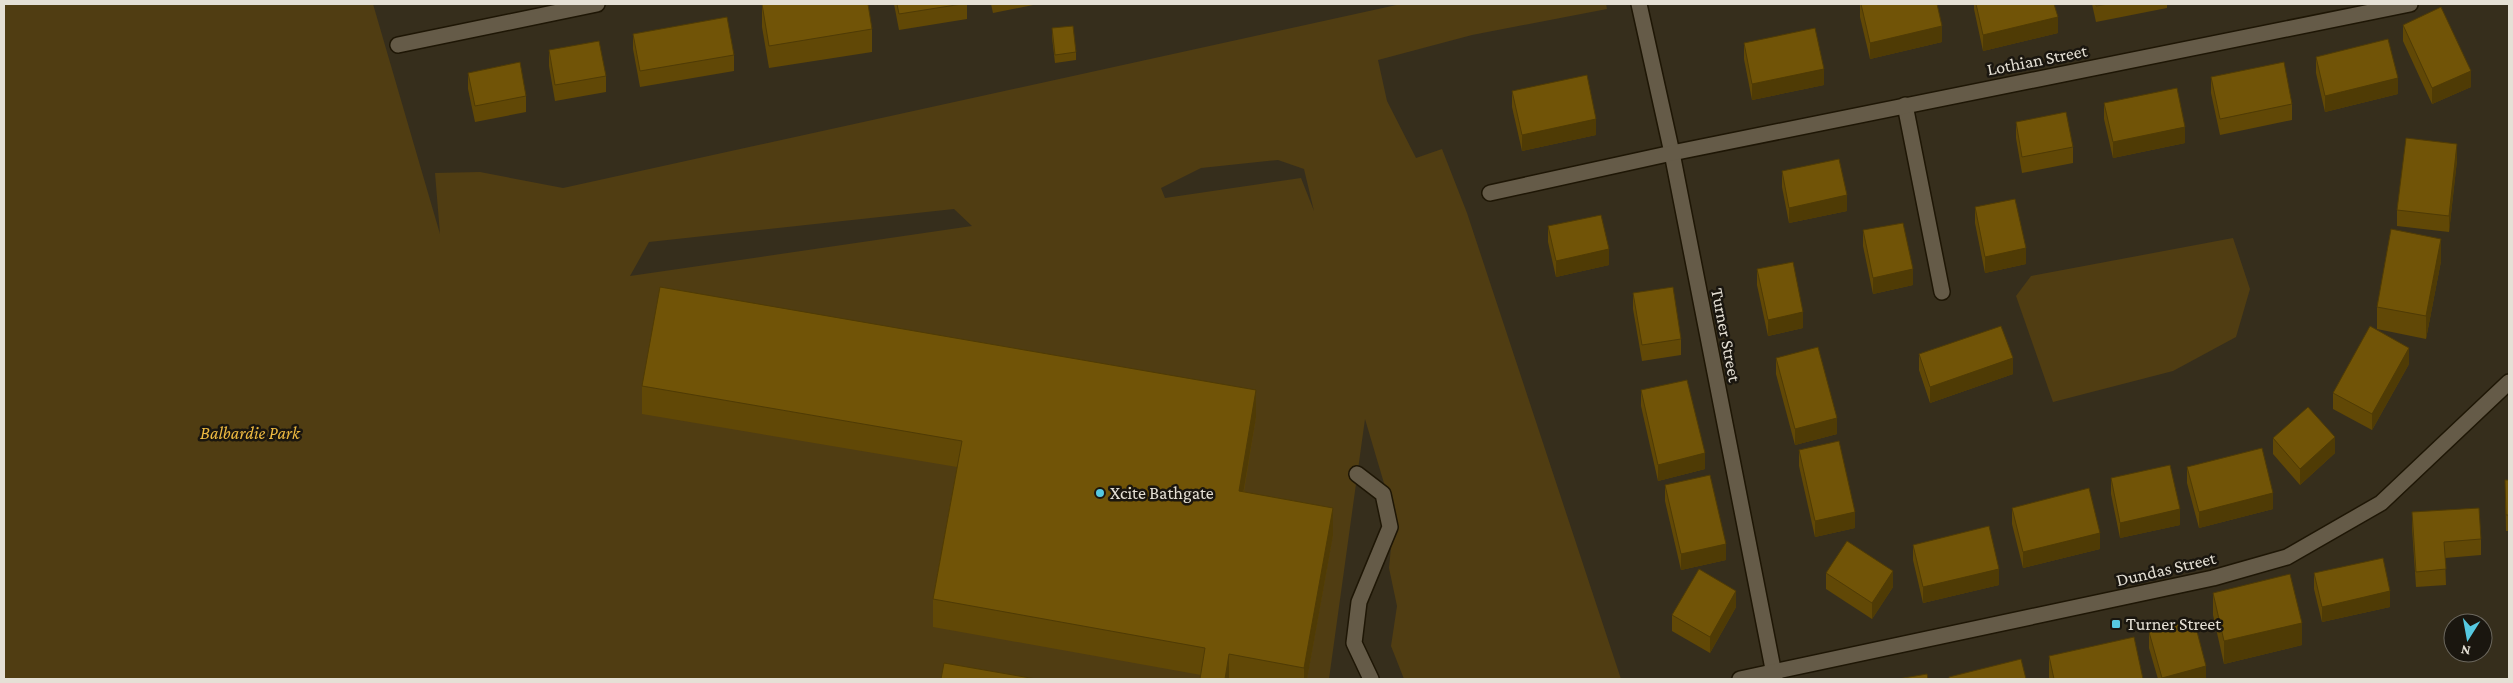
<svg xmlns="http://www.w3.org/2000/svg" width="2513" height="683" font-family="'Crimson Pro',serif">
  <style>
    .green { fill: #503d12; fill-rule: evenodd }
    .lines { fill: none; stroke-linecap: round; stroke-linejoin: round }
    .street-casing { stroke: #1e1605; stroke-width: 18 }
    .street { stroke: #655b48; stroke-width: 15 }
    .wall { fill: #614806 }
    .shaded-wall { fill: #4f3b05 }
    .building { fill: #715407; stroke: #4f3b05 }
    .poi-dot { fill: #56c9e1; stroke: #1a160f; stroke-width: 2 }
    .labels { text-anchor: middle; stroke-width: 5; stroke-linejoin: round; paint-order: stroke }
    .street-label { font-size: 18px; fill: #e5e0d5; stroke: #1a160f }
    .park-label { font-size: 18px; font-style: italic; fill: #eeba41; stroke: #1a160f }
    .poi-label { font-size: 18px; fill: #e5e0d5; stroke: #1a160f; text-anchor: start }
  </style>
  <rect width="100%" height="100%" fill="#362e1c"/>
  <g class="green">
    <path d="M4 4H373L440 234 435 173 480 172 563 188 1401 4H1606L1607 9 1472 35 1378 60 1387 101 1416 158 1442 149 1467 213 1621 679H1404L1391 646 1397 606 1389 568 1394 517 1365 419 1329 679H4ZM1278 160 1304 169 1314 211 1301 178 1165 198 1161 188 1201 168ZM954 209 972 226 630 276 649 242Z"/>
    <path d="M2233 238 2250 289 2236 337 2173 371 2053 402 2016 296 2031 276Z"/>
  </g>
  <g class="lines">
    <g class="street-casing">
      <g id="street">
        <path d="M1639 4 1672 153 1775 679"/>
        <path d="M398 45 597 4"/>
        <path d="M1905 105 1942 292"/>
        <path d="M1490 193 1672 153 2410 4"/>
        <path d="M1357 474 1383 494 1390 527 1359 602 1354 643 1371 679"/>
        <path d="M1740 679 2213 578 2287 557 2381 503 2509 382"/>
      </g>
    </g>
    <use href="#street" class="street"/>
  </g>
  <g class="wall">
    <path d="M762 4 872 29V52L769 68 762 27Z"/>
    <path d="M894 4H967V19L899 30Z"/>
    <path d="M991 4H1038L993 13Z"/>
    <path d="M1860 4H1937L1942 42 1870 59 1860 17Z"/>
    <path d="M1974 4H2054L2058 33 1983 51 1974 9Z"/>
    <path d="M2092 4H2167V8L2096 22Z"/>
    <path d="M2403 25 2471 87 2432 104 2403 41Z"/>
    <path d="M1052 28 1076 52V60L1055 63 1052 37Z"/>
    <path d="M633 34 734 55V71L640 87 633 49Z"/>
    <path d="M1744 43 1824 85 1752 100 1744 59Z"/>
    <path d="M549 50 606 76V92L555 101 549 66Z"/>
    <path d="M2316 57 2398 94 2325 112 2316 73Z"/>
    <path d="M468 73 526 96V112L475 122 468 89Z"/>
    <path d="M2211 77 2292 104V120L2220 135 2211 93Z"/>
    <path d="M1512 91 1596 135 1522 151 1512 107Z"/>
    <path d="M2104 103 2185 143 2113 158 2104 119Z"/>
    <path d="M2016 122 2073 147V163L2022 173 2016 138Z"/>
    <path d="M2457 160 2449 232 2397 226V210Z"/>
    <path d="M1782 171 1847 211 1789 223 1782 187Z"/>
    <path d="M1975 207 2026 264 1985 273 1975 223Z"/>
    <path d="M1548 226 1609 265 1556 277 1548 242Z"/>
    <path d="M1863 230 1913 285 1873 294 1863 246Z"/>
    <path d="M2441 261 2426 339 2377 329V307Z"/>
    <path d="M1757 269 1803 328 1768 336 1757 285Z"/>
    <path d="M1633 293 1681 339V355L1642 361 1633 309Z"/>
    <path d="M1919 354 2013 374 1930 403 1919 370Z"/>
    <path d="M1776 358 1837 434 1795 445 1776 374Z"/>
    <path d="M2409 364 2372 430 2333 409V393Z"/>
    <path d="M642 386 1256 417 1244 491 1333 535 1307 679H1200L1201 675 933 627V599L957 467 642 414Z"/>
    <path d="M1641 390 1705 469 1658 481 1641 406Z"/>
    <path d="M2273 438 2335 453 2300 485 2273 454Z"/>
    <path d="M1799 450 1855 528 1815 537 1799 466Z"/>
    <path d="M2187 467 2273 509 2199 528 2187 483Z"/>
    <path d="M2111 478 2180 525 2120 538 2111 494Z"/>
    <path d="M2505 480H2509V531H2506Z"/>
    <path d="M1665 485 1726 560 1681 570 1665 501Z"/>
    <path d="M2012 508 2100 549 2023 568 2012 524Z"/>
    <path d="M2412 512 2481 539V555L2445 558 2446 585 2416 587 2412 528Z"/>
    <path d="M1913 545 1999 585 1923 603 1913 560Z"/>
    <path d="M1826 573 1893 587 1872 619 1826 589Z"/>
    <path d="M2314 573 2390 607 2322 622 2314 589Z"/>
    <path d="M2213 593 2302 645 2224 664 2213 615Z"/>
    <path d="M1736 607 1710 653 1672 631V615Z"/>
    <path d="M2149 632 2206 679H2158L2149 648Z"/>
    <path d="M2049 656 2143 679H2049Z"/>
  </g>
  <g class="shaded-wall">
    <path d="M2058 17V33L1983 51V35Z"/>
    <path d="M1942 26V42L1870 59V43Z"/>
    <path d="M1824 69V85L1752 100V84Z"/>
    <path d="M2471 71V87L2432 104V88Z"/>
    <path d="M2398 78V94L2325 112V96Z"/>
    <path d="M1596 119V135L1522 151V135Z"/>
    <path d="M2185 127V143L2113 158V142Z"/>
    <path d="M2457 144V160L2449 232V216Z"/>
    <path d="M1847 195V211L1789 223V208Z"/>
    <path d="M2441 239V261L2426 339V316Z"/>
    <path d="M2026 248V264L1985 273V257Z"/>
    <path d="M1609 249V265L1556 277V261Z"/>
    <path d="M1913 269V285L1873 294V278Z"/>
    <path d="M1803 312V328L1768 336V320Z"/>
    <path d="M2409 348V364L2372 430V414Z"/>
    <path d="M2013 358V374L1930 403V387Z"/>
    <path d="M1256 390V417L1239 518V491Z"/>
    <path d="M1837 418V434L1795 445V429Z"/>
    <path d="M2335 437V453L2300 485V469Z"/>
    <path d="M1705 453V469L1658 481V465Z"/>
    <path d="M2273 493V509L2199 528V512Z"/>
    <path d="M1333 508V535L1307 679H1304V668Z"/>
    <path d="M2180 509V525L2120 538V523Z"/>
    <path d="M1855 512V528L1815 537V521Z"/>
    <path d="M2100 533V549L2023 568V552Z"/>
    <path d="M1726 544V560L1681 570V554Z"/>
    <path d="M1999 569V585L1923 603V587Z"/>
    <path d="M1893 571V587L1872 619V603Z"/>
    <path d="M1736 591V607L1710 653V637Z"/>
    <path d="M2390 591V607L2322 622V607Z"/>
    <path d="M2302 623V645L2224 664V641Z"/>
    <path d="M1229 654V679H1225Z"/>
    <path d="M2206 666V679H2162V678Z"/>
  </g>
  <g class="building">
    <path d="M762 4H868L872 29 769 46Z"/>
    <path d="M897 4H962L899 14Z"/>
    <path d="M1861 4H1937L1942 26 1870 43Z"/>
    <path d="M1976 4H2054L2058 17 1983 35Z"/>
    <path d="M2096 4H2108L2096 6Z"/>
    <path d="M2441 7 2471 71 2432 88 2403 25Z"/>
    <path d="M727 17 734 55 640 71 633 34Z"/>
    <path d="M1073 26 1076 52 1055 55 1052 28Z"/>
    <path d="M1815 28 1824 69 1752 84 1744 43Z"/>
    <path d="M2388 39 2398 78 2325 96 2316 57Z"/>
    <path d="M599 41 606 76 555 85 549 50Z"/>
    <path d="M520 62 526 96 475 106 468 73Z"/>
    <path d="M2284 62 2292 104 2220 119 2211 77Z"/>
    <path d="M1587 75 1596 119 1522 135 1512 91Z"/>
    <path d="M2177 88 2185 127 2113 142 2104 103Z"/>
    <path d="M2066 112 2073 147 2022 157 2016 122Z"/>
    <path d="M2406 138 2457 144 2449 216 2397 210Z"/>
    <path d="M1839 159 1847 195 1789 208 1782 171Z"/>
    <path d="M2015 199 2026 248 1985 257 1975 207Z"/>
    <path d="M1601 215 1609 249 1556 261 1548 226Z"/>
    <path d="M1903 223 1913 269 1873 278 1863 230Z"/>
    <path d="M2391 229 2441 239 2426 316 2377 307Z"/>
    <path d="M1793 262 1803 312 1768 320 1757 269Z"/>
    <path d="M660 287 1256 390 1239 491 1333 508 1304 668 1229 654 1225 679H1200L1205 648 933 599 962 441 642 386Z"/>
    <path d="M1673 287 1681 339 1642 345 1633 293Z"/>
    <path d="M2001 326 2013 358 1930 387 1919 354Z"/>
    <path d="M2370 326 2409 348 2372 414 2333 393Z"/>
    <path d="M1818 347 1837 418 1795 429 1776 358Z"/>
    <path d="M1687 380 1705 453 1658 465 1641 390Z"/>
    <path d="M2308 407 2335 437 2300 469 2273 438Z"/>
    <path d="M1839 441 1855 512 1815 521 1799 450Z"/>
    <path d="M2262 448 2273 493 2199 512 2187 467Z"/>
    <path d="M2170 465 2180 509 2120 523 2111 478Z"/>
    <path d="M1710 475 1726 544 1681 554 1665 485Z"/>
    <path d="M2505 480H2509V515H2506Z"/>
    <path d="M2089 488 2100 533 2023 552 2012 508Z"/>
    <path d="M2479 508 2481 539 2444 542 2446 569 2416 572 2412 512Z"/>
    <path d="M1989 526 1999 569 1923 587 1913 545Z"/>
    <path d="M1847 541 1893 571 1872 603 1826 573Z"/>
    <path d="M2383 558 2390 591 2322 607 2314 573Z"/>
    <path d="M1699 569 1736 591 1710 637 1672 615Z"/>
    <path d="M2290 574 2302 623 2224 641 2213 593Z"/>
    <path d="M2194 620 2206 666 2162 678 2149 632Z"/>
    <path d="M2134 637 2143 679H2054L2049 656Z"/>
    <path d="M2021 659 2026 679H1949V677Z"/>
    <path d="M944 663 1036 679H941Z"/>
    <path d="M1927 674 1928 679H1898Z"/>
  </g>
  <g class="poi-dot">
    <circle cx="1100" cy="493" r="5"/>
    <rect x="2111" y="619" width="10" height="10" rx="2.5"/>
  </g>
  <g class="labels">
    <g class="street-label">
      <text transform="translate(2037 60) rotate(-11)" y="6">Lothian Street</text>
      <text transform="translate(1726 335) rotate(79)" y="6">Turner Street</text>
      <text transform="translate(2166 569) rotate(-13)" y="6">Dundas Street</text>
    </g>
    <g class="park-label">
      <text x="250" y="439">Balbardie Park</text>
    </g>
    <g class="poi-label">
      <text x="1110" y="499">Xcite Bathgate</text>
      <text x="2126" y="630">Turner Street</text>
    </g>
  </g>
  <rect width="2513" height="683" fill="none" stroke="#e5e0d5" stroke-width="10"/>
  <g transform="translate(2468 638) rotate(191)"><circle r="24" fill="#1a160f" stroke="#6b675e"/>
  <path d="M0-4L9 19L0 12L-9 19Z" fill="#56c9e1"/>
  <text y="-8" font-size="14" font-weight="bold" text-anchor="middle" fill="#e5e0d5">N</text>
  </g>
</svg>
